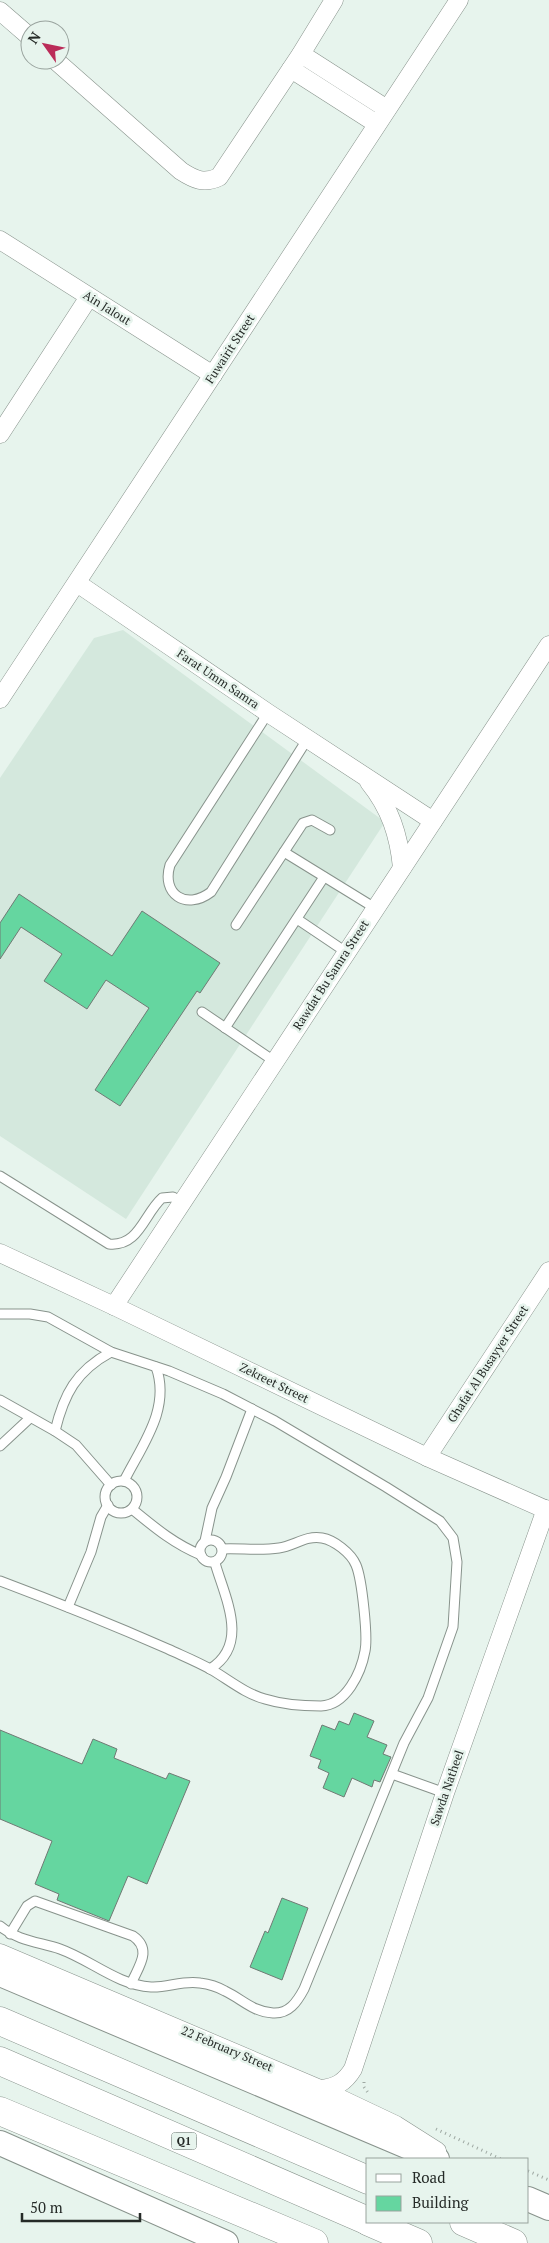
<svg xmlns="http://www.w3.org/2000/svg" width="549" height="2243" font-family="'PT Serif',serif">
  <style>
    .built { fill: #d4e8dd }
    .building { fill: #65d6a0; stroke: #6f7a74 }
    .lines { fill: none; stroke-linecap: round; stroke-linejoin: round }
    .lane-casing { stroke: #88938c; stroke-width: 11 }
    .street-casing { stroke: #88938c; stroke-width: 19 }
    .secondary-casing { stroke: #88938c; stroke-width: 26 }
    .highway-casing { stroke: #88938c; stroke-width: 29 }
    .path { stroke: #9ea8a2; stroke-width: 3; stroke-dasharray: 1 4; stroke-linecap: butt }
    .lane { stroke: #fff; stroke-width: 9 }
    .street { stroke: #fff; stroke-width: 18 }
    .secondary { stroke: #fff; stroke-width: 24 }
    .highway { stroke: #fff; stroke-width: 28 }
    .labels { text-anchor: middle; stroke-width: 5; stroke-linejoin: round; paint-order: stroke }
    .shield { fill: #e7f4ed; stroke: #5f6762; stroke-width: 1 }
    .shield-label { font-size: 11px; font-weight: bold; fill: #252a27 }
    .street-label { font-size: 12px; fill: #252a27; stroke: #e7f4ed }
  </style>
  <rect width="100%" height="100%" fill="#e7f4ed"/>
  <path class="built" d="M123 630 385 822 126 1219 0 1136V778L94 638Z"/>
  <g class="building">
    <path d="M19 894 112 956 142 911 220 963 200 993 197 991 120 1106 95 1090 149 1008 106 980 87 1009 44 981 62 954 21 927 0 959V923Z"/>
    <path d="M354 1713 374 1721 367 1737 387 1745 383 1754 391 1757 380 1782 374 1780 372 1787 352 1778 344 1797 323 1788 329 1773 318 1768 321 1760 310 1756 322 1725 335 1730 339 1721 349 1725Z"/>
    <path d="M0 1730 82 1764 93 1739 117 1749 114 1758 166 1779 169 1773 190 1781 147 1884 128 1876 109 1921 57 1900 59 1894 35 1884 52 1841 0 1819Z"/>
    <path d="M282 1898 308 1908 282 1980 250 1967 265 1931 268 1933Z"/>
  </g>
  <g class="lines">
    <g class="lane-casing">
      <g id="lane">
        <path d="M268 713 170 865C161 894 186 911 211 892L308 738"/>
        <path d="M284 852 375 908"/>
        <path d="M297 919 346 952"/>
        <path d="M236 925 303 823 312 820 330 830"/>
        <path d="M202 1012 274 1061"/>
        <path d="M225 1028 324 877"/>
        <path d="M0 1176 109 1244C139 1247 144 1214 162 1198L173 1197 182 1202"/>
        <path d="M0 1314H30L48 1317 111 1352 169 1371 223 1394 275 1421 386 1487 440 1521 453 1538 457 1562 453 1627 428 1698 404 1743 304 1989C297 2002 289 2014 273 2013 253 2012 242 1999 225 1991 218 1987 208 1984 200 1983 183 1980 167 1988 151 1987 117 1985 91 1960 60 1949 39 1942 18 1941 0 1926"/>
        <path d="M0 1400 55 1431 76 1445 111 1485"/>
        <path d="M55 1431C64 1394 76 1371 111 1352"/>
        <path d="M0 1446 30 1418"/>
        <path d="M124 1481C142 1445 171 1409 156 1367"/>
        <circle cx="121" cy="1497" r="16"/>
        <path d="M132 1509C154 1527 174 1544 201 1555"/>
        <circle cx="211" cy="1551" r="11"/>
        <path d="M205 1541 212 1508 226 1477 252 1409"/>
        <path d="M0 1581C56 1602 113 1625 168 1649 183 1656 198 1662 212 1670 229 1680 246 1694 265 1699 281 1704 304 1706 321 1706 346 1705 361 1673 365 1651 368 1637 362 1579 356 1565 351 1553 334 1540 322 1538 306 1535 294 1546 279 1548 260 1551 240 1548 222 1549"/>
        <path d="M68 1607 91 1552 101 1517 108 1505"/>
        <path d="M210 1669C250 1644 225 1598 215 1563"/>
        <path d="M392 1774 445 1793"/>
        <path d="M10 1934 27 1906 35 1901 133 1936C153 1950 138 1967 131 1984"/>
      </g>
    </g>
    <g class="street-casing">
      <g id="street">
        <path d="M0 11 30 37"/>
        <path d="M301 54 387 109"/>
        <path d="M55 60 181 171C195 180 204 184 219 177L301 54 334 0"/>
        <path d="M291 69 377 124"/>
        <path d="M0 240 213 375"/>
        <path d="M0 434 89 297"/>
        <path d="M77 583 268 713 433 821"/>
        <path d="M0 699 459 0"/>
        <path d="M369 782C390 808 399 835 402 868"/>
        <path d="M0 1253 114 1306 427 1457 549 1511"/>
        <path d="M114 1306 549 645"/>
        <path d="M427 1457 549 1271"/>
        <path d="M0 1953 320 2089 396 2125 437 2151"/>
        <path d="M320 2089C336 2088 345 2082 353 2069L445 1793 546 1509"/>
      </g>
    </g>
    <g class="secondary-casing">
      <g id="secondary">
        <path d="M0 1974 437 2159"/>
        <path d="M0 2143 226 2243"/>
        <path d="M528 2199 549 2208"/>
      </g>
    </g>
    <g class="highway-casing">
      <g id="highway">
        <path d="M0 2021 368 2180"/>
        <path d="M0 2061 368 2221"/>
        <path d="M0 2111 314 2243"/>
        <path d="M369 2222 418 2243"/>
        <path d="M464 2222 513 2243"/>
      </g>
    </g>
    <g class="path">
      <path d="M364 2082V2087L369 2094"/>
      <path d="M436 2129 501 2159"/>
      <path d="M528 2171 549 2180"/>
    </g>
    <use href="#lane" class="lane"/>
    <use href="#street" class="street"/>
    <use href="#secondary" class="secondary"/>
    <use href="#highway" class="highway"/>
  </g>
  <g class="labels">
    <rect class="shield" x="171.5" y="2132.5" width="25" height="17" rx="4"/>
    <g class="shield-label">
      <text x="184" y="2145">Q1</text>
    </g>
    <g class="street-label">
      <text transform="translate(107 308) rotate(32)" y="4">Ain Jalout</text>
      <text transform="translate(230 349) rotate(-57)" y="4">Fuwairit Street</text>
      <text transform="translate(218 679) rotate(34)" y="4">Farat Umm Samra</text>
      <text transform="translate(331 975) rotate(-57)" y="4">Rawdat Bu Samra Street</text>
      <text transform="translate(488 1364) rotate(-57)" y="4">Ghafat Al Busayyer Street</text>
      <text transform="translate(274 1383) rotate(26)" y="4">Zekreet Street</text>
      <text transform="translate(447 1788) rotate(-71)" y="4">Sawda Natheel</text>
      <text transform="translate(227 2049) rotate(23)" y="4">22 February Street</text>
    </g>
  </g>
  <rect x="366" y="2158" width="162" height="65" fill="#e7f4ed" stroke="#99a39e"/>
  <rect x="376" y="2174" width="25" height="8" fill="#ffffff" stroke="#99a39e"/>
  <text x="412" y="2183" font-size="15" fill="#252a27">Road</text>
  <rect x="376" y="2196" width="25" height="15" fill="#65d6a0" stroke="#99a39e"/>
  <text x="412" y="2208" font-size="15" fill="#252a27">Building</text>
  <g transform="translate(45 45) rotate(303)"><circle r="24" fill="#e7f4ed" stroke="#99a39e"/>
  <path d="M0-4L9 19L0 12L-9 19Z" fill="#bb2c59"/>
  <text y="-8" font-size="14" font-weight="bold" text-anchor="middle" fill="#252a27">N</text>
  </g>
  <path d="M22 2213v8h118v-8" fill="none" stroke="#252a27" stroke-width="2.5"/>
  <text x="30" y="2213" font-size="15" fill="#252a27" stroke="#e7f4ed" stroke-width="4" paint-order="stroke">50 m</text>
</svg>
